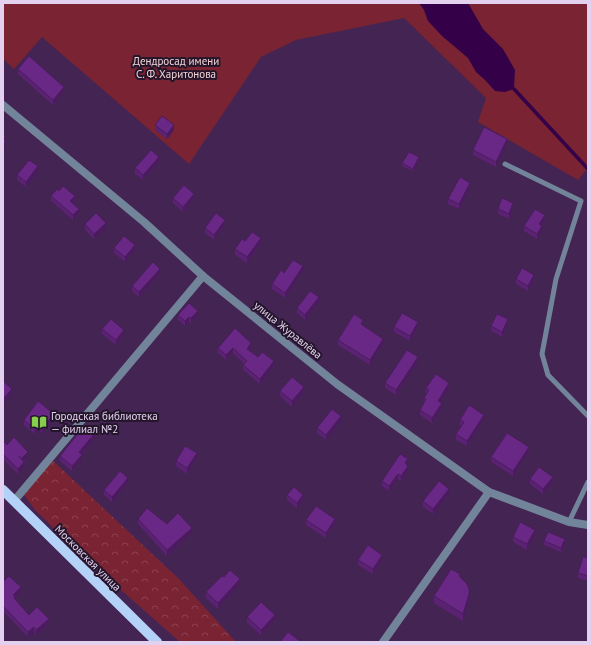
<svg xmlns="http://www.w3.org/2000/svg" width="591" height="645" font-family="'PT Sans',sans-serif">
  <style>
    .forest { fill: url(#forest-crowns) }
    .park { fill: #792333 }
    .water { fill: #340048 }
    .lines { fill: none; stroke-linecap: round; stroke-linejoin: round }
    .stream { stroke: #340048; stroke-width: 3.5 }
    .service { stroke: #72849a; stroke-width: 5 }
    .pedestrian { stroke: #72849a; stroke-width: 8 }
    .minor { stroke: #72849a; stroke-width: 8 }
    .primary { stroke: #b4d2f7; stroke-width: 10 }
    .wall { fill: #5b2273 }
    .shaded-wall { fill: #4a1c5e }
    .building { fill: #6a2886; stroke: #4a1c5e }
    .labels { text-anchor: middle; stroke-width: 4; stroke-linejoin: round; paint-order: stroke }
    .park-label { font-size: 11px; fill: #f4d3d5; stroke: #23152a }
    .street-label { font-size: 11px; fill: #e4d1ef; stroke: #23152a }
    .poi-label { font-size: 11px; fill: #e4d1ef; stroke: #23152a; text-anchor: start }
  </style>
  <defs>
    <pattern id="forest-crowns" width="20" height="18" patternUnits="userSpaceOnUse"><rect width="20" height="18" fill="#792333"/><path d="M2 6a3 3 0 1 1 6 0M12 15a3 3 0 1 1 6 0" fill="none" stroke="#8c4251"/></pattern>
  </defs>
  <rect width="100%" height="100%" fill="#442453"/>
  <path class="forest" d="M51 459 179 579 236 642H180L88 561 36 511 24 495Z"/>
  <path class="park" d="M3 3H588V168L578 180 478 122 486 98 404 18 296 40 261 57 189 164 42 37 14 69 3 59Z"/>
  <path class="water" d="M419 3H468L483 29 503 49 515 70 514 89 505 92 495 91 485 80 476 72 468 58 442 36 428 21 424 10Z"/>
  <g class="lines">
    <path class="stream" d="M514 89 588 169"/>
    <g class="service">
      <path d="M505 164 581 201 556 279 542 354 548 375 588 416"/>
      <path d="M569 522 588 482"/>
    </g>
    <path class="pedestrian" d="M383 642 489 492"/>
    <g class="minor">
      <path d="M3 105 144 222 203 276 337 384 489 492 569 522 588 525"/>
      <path d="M14 501 203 276"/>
    </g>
    <path class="primary" d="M3 490 157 642"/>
  </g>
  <g class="wall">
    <path d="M18 69 64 92 53 105 18 74Z"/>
    <path d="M155 125 174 130 167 139 155 130Z"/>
    <path d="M507 144 496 167 473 155V150Z"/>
    <path d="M419 160 413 171 402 166V163Z"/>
    <path d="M159 162 143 180 135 174V168Z"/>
    <path d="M38 172 26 187 17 180V175Z"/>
    <path d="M470 188 459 209 448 204V199Z"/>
    <path d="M59 191 75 201 73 203 79 214 73 220 51 201V196Z"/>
    <path d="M173 198 194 199 183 212 173 203Z"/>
    <path d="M513 208 509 219 498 214V209Z"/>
    <path d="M545 220 541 225 542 231 537 239 524 231V226Z"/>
    <path d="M85 224 106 228 94 239 85 230Z"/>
    <path d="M225 225 214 240 205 233V228Z"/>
    <path d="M245 241 261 243 247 263 235 255V249Z"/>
    <path d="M114 248 135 250 125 262 114 253Z"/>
    <path d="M303 271 285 298 272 289V284L284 273Z"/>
    <path d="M160 274 139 297 132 291V286Z"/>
    <path d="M516 279 534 280 528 291 516 284Z"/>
    <path d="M319 302 305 320 297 313V308Z"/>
    <path d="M178 315 198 316 191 323 189 322 185 326 178 320Z"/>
    <path d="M508 324 502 337 491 331V326Z"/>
    <path d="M363 325 383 344 370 365 338 345V340Z"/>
    <path d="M394 327H418L410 341 394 332Z"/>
    <path d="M102 329 124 335 116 345 102 334Z"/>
    <path d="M218 348H251L250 351 258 357 274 366 260 384 243 370V365L244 364 233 353 226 360 218 353Z"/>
    <path d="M418 362 396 395 385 388V383Z"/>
    <path d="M426 388H449L440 402 442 409 432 423 420 415V410L424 403V398L427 394 426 393Z"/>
    <path d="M280 391 304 392 292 407 280 396Z"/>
    <path d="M54 419 42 433 38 430 35 434 24 425V420Z"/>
    <path d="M460 420H484L467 446 456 440V434L462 426 460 425Z"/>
    <path d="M341 421 326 440 317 433V428Z"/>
    <path d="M95 438 82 455V460L72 471 60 461V456Z"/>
    <path d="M3 441 7 445 28 457 24 462V467L18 474 4 460Z"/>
    <path d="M529 452 513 476 491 462V457Z"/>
    <path d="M197 458 187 474 176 466V461Z"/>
    <path d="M407 465 408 471 401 481 398 479 389 491 382 486V481Z"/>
    <path d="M530 479 553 482 543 494 530 484Z"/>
    <path d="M128 483 112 502 104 495V490Z"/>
    <path d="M449 494 433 514 423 507V501Z"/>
    <path d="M287 495 303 500 297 508 287 500Z"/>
    <path d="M138 519 167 524 192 533 167 556 138 524Z"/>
    <path d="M306 520 335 524 326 538 306 525Z"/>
    <path d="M535 535 527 550 513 542V537Z"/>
    <path d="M544 541 565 544 561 552 544 545Z"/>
    <path d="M588 558V581L578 578V573Z"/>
    <path d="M358 560H382L373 574 358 565Z"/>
    <path d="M460 577 469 601 463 621 434 603V596Z"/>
    <path d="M3 582 21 592 15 598V599L29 615 49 624 36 635 34 632 28 637 4 612 3 614Z"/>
    <path d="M240 584 218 609 206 598V592Z"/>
    <path d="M247 617 275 620 261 635 247 623Z"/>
  </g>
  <g class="shaded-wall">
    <path d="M64 87V92L53 105V100Z"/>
    <path d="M174 125V130L167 139V134Z"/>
    <path d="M507 139V144L496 167V162Z"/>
    <path d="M6 142V147L3 149V144Z"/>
    <path d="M159 157V162L143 180V175Z"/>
    <path d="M419 157V160L413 171V169Z"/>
    <path d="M38 166V172L26 187V182Z"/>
    <path d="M470 183V188L459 209V204Z"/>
    <path d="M194 194V199L183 212V207Z"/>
    <path d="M75 196V201L70 206V201Z"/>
    <path d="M513 203V208L509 219V214Z"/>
    <path d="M79 209V214L73 220V215Z"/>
    <path d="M545 215V220L539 229V224Z"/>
    <path d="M225 220V225L214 240V235Z"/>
    <path d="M106 223V228L94 239V234Z"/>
    <path d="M542 226V231L537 239V234Z"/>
    <path d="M261 238V243L247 263V257Z"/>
    <path d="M135 245V250L125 262V257Z"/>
    <path d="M303 266V271L285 298V293Z"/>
    <path d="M160 269V274L139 297V292Z"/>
    <path d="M534 275V280L528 291V286Z"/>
    <path d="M319 297V302L305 320V315Z"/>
    <path d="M198 311V316L191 323V318Z"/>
    <path d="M189 317V322L185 326V321Z"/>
    <path d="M508 319V324L502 337V332Z"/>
    <path d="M418 322V327L410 341V336Z"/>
    <path d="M124 330V335L116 345V340Z"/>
    <path d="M383 339V344L370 365V360Z"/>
    <path d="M251 343V348L247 354V349Z"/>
    <path d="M233 348V353L226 360V355Z"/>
    <path d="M418 357V362L396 395V390Z"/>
    <path d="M274 361V366L260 384V379Z"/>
    <path d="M449 383V388L438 406V401Z"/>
    <path d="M304 387V392L292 407V401Z"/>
    <path d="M12 389V394L3 405V399Z"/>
    <path d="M442 403V409L432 423V418Z"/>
    <path d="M54 414V419L42 433V428Z"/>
    <path d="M484 415V420L467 446V441Z"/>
    <path d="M341 416V421L326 440V435Z"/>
    <path d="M38 425V430L35 434V429Z"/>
    <path d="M95 433V438L79 458V452Z"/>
    <path d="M529 447V452L513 476V471Z"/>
    <path d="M28 452V457L21 464V459Z"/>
    <path d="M197 453V458L187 474V468Z"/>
    <path d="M82 455V460L72 471V466Z"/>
    <path d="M408 459V465L405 468V463Z"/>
    <path d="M24 462V467L18 474V469Z"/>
    <path d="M408 466V471L401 481V476Z"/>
    <path d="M398 474V479L389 491V486Z"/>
    <path d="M553 477V482L543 494V489Z"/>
    <path d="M128 478V483L112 502V497Z"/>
    <path d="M449 489V494L433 514V509Z"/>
    <path d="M303 495V500L297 508V503Z"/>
    <path d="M335 519V524L326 538V533Z"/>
    <path d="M192 528V533L167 556V550Z"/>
    <path d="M535 530V535L527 550V544Z"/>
    <path d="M565 539V544L561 552V548Z"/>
    <path d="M382 555V560L373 574V569Z"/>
    <path d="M240 579V584L218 609V603Z"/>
    <path d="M21 587V592L15 598V602L13 595Z"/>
    <path d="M469 594V601L463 621V614Z"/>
    <path d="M4 607V612L3 614V609Z"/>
    <path d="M275 615V620L261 635V630Z"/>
    <path d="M49 619V624L36 635V630Z"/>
    <path d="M34 627V632L28 637V632Z"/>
  </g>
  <g class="building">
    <path d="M29 56 64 87 53 100 18 69Z"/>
    <path d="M162 116 174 125 167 134 155 125Z"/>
    <path d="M484 127 507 139 496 162 473 150Z"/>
    <path d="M3 139 6 142 3 144Z"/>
    <path d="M151 150 159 157 143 175 135 168Z"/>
    <path d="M409 152 419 157 413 169 402 163Z"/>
    <path d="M29 160 38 166 26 182 17 175Z"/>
    <path d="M460 177 470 183 459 204 448 199Z"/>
    <path d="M184 185 194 194 183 207 173 198Z"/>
    <path d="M63 186 75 196 70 201 79 209 73 215 51 196 57 189 59 191Z"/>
    <path d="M502 198 513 203 509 214 498 209Z"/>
    <path d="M535 209 545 215 539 224 542 226 537 234 524 226Z"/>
    <path d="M96 213 106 223 94 234 85 224Z"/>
    <path d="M216 213 225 220 214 235 205 228Z"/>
    <path d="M252 232 261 238 247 257 235 249 242 239 245 241Z"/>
    <path d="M124 236 135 245 125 257 114 248Z"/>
    <path d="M293 260 303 266 285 293 272 284 281 270 284 273Z"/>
    <path d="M153 262 160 269 139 292 132 286Z"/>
    <path d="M522 268 534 275 528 286 516 279Z"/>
    <path d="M310 291 319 297 305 315 297 308Z"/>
    <path d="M189 303 198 311 191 318 189 317 185 321 178 315Z"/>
    <path d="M402 313 418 322 410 336 394 327Z"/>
    <path d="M354 314 363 320 361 324 383 339 370 360 338 340Z"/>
    <path d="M497 314 508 319 502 332 491 326Z"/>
    <path d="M111 319 124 330 116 340 102 329Z"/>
    <path d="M235 328 251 343 247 349 258 357 262 352 274 361 260 379 243 365 247 361 233 348 226 355 218 348Z"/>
    <path d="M407 350 418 357 396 390 385 383Z"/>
    <path d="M436 374 449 383 438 401 442 403 432 418 420 410 426 399 424 398 429 390 426 388Z"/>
    <path d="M292 377 304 387 292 401 280 391Z"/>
    <path d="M3 381 12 389 3 399Z"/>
    <path d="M38 401 54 414 42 428 38 425 35 429 24 420Z"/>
    <path d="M469 405 484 415 467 441 456 434 464 422 460 420Z"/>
    <path d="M332 409 341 416 326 435 317 428Z"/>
    <path d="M85 425 95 433 79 452 82 455 72 466 60 456Z"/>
    <path d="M507 433 529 447 513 471 491 457Z"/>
    <path d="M14 437 28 452 21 459 19 456 24 462 18 469 4 455 3 456V441L7 445Z"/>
    <path d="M185 446 197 453 187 468 176 461Z"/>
    <path d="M400 454 408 459 405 463 408 466 401 476 398 474 389 486 382 481Z"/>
    <path d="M539 467 553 477 543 489 530 479Z"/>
    <path d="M120 471 128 478 112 497 104 490Z"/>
    <path d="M439 481 449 489 433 509 423 501Z"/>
    <path d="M294 487 303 495 297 503 287 495Z"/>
    <path d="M316 506 335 519 326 533 306 520Z"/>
    <path d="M147 508 167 524 178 513 192 528 167 550 138 519Z"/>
    <path d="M520 522 535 530 527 544 513 537Z"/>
    <path d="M548 532 565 539 561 548 544 541Z"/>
    <path d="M368 545 382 555 373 569 358 560Z"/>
    <path d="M583 557 588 558V576L578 573Z"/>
    <path d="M451 569 460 574 459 576 467 584 469 589V594L463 614 434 596Z"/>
    <path d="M230 570 240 579 218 603 206 592 222 576 224 577Z"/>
    <path d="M9 576 21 587 13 595 15 596 14 598 29 615 37 607 49 619 36 630 34 627 28 632 4 607 3 609V582Z"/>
    <path d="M261 602 275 615 261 630 247 617Z"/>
    <path d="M288 632 301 642H280Z"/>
  </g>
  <defs>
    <g id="library-bare" transform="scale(1.2)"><path d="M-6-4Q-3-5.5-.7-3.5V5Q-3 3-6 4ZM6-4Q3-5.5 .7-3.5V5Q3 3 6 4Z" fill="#85cf4c" stroke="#23152a" stroke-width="2.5" paint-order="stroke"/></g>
  </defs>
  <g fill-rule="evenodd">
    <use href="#library-bare" x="39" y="422"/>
  </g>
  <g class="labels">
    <g class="park-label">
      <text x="176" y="65">Дендросад имени<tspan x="176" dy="13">С. Ф. Харитонова</tspan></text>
    </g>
    <g class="street-label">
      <text transform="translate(288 330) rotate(39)" y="4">улица Журавлёва</text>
      <text transform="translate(88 558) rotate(45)" y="4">Московская улица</text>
    </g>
    <g class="poi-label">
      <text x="51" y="420">Городская библиотека<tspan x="51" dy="13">— филиал №2</tspan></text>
    </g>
  </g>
  <rect width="591" height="645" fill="none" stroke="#e4d1ef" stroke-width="8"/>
</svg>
